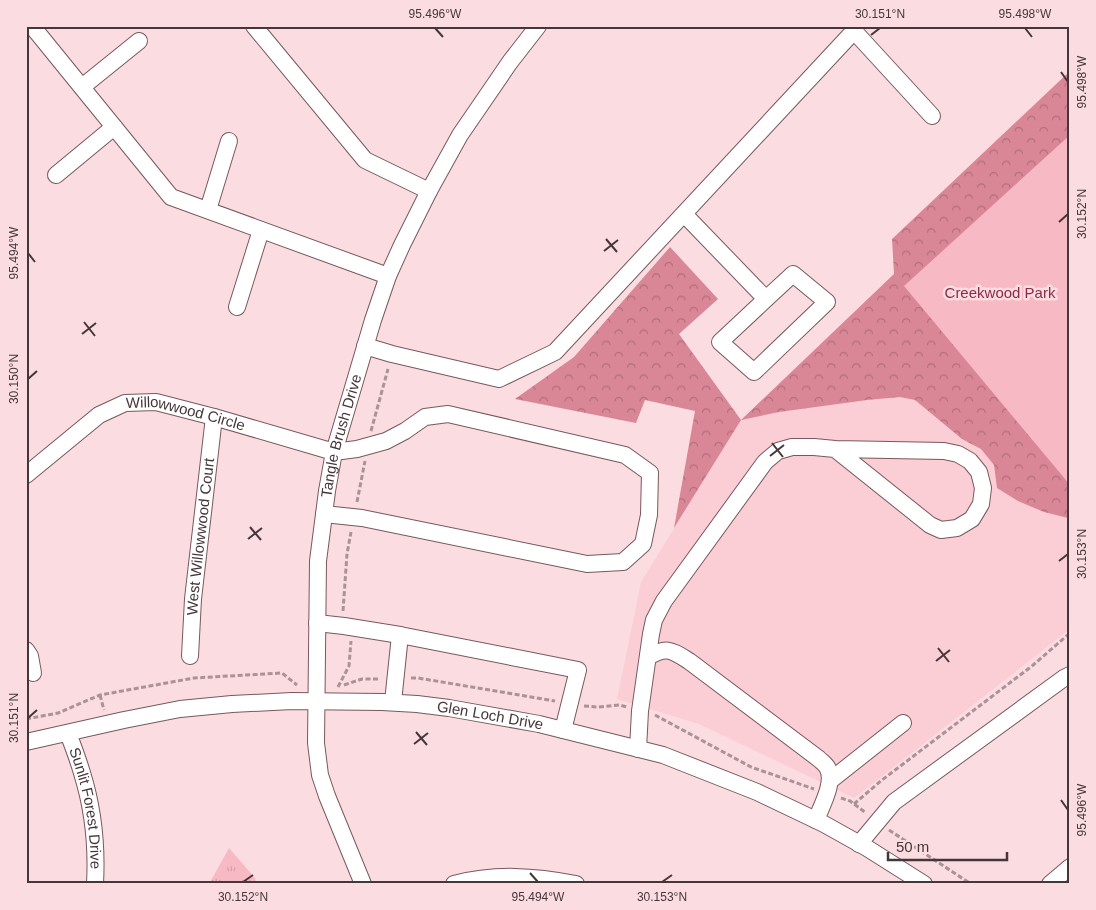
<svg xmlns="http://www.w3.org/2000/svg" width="1096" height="910" font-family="Helvetica,sans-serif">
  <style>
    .built { fill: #fbcdd5 }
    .grass { fill: url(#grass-tufts) }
    .forest { fill: url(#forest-crowns) }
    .park { fill: #f7bac4 }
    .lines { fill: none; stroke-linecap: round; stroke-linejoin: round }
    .minor-casing { stroke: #77585d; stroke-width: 18 }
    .path { stroke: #aa9296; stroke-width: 3; stroke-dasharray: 5 2.5; stroke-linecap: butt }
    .minor { stroke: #fff; stroke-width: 16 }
    .ticks { fill: none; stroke: #453639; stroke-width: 2 }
    .labels { text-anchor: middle; stroke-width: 5; stroke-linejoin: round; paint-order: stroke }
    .park-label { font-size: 15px; fill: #8c2a46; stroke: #fbdde1 }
    .street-label { font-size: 15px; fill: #453639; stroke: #fbdde1 }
    .neatline { fill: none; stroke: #453639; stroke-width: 2 }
    .ticks-label { font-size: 12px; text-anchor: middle; fill: #453639 }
  </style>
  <defs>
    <pattern id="grass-tufts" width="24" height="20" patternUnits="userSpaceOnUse" patternTransform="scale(1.25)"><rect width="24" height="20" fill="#f7bac4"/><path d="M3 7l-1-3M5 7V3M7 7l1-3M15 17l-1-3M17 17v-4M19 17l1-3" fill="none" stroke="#d5a0a9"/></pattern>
    <pattern id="forest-crowns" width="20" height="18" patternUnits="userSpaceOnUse" patternTransform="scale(1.25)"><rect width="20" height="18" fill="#d98696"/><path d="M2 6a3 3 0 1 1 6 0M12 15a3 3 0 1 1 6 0" fill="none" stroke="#b26e7b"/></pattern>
  </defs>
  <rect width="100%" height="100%" fill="#fbdde1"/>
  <path class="built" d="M894 274 1070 485V629L854 798 699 724 617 699 641 582 741 420Z"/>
  <path class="grass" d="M229 848 255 878 257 884H209Z"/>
  <path class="forest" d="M1070 71V517L1068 518 1044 512 1018 501 997 488 994 465 981 449 962 439 915 400 900 397 867 400 779 412 741 420 674 528 695 411 645 400 636 423 515 399 574 357 670 247 718 299 679 334 741 420 894 274 892 239Z"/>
  <path class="park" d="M1070 135V485L904 286Z"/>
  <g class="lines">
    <g class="minor-casing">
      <g id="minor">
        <path d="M32 26 171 197 388 276"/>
        <path d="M254 26 365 160 429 191"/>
        <path d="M854 31 932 116"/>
        <path d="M82 87 139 41"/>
        <path d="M56 175 114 127"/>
        <path d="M208 210 229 141"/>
        <path d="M684 214 766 299 720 342 754 372 827 302 793 274 766 299"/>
        <path d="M237 307 261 230"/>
        <path d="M365 346 392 354 499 379 555 352 854 31V26"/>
        <path id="s1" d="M26 475 99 415 125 403 156 402 214 417 334 452 357 449 386 441 405 431 425 417 448 414 625 455 650 473 649 515 643 544 623 562 587 564 362 518 324 514"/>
        <path d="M317 623 344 626 400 635"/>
        <path d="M26 650 30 656 33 673"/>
        <path id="s2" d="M190 656 193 599 214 417"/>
        <path d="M648 657C667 646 671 650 689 661L819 759C821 761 825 764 827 767 836 781 821 807 816 820"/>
        <path d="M393 702 400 635 578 670 563 730"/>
        <path id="s3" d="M68 733C73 746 78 759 82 773 93 808 97 847 95 884"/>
        <path id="s4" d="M26 742 124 720 180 709 232 704 292 701 382 702 417 704 449 708 539 724 663 755 757 792 824 824 867 848 924 884"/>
        <path d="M638 749 640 711 651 634 654 620 664 601 765 462 778 451 792 447H814L835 449 930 525 941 530 957 528 972 519 981 504 983 488 979 472 970 461 958 454 944 451 835 449"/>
        <path d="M831 780 903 723"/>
        <path d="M859 844 894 802 1064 678 1070 675"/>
        <path id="s5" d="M363 884 327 796 320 775 316 743 318 561 327 491 334 452 373 320 388 276 402 245 429 191 460 135 510 62 538 26"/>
        <path d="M454 884C495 873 535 876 576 884"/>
        <path d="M1050 884 1070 867"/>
      </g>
    </g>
    <g class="path">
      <path d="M371 431 388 369"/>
      <path d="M357 502 365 461"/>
      <path d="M343 611 347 554 351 532"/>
      <path d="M411 678H418L555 701"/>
      <path d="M344 685 362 679H380"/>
      <path d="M338 687 349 666 351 641"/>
      <path d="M100 695 104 710"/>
      <path d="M584 706 598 707 619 705 627 707"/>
      <path d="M655 715 751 767 814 789"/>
      <path d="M26 719 58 713 100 695 194 678 282 673 297 685"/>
      <path d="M841 798 850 801 866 813"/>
      <path d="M854 804 882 780 1032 666 1070 633"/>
      <path d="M889 830 971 884"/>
    </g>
    <use href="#minor" class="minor"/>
  </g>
  <path class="ticks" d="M435 28 443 37M1025 28 1032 37M871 35 880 28M1061 72 1068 82M1059 222 1068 214M606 239 617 252M604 251 618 240M28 253 35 262M84 322 95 336M82 334 96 323M28 379 37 371M772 443 783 457M770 456 784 445M250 527 261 540M248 539 262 528M1059 561 1068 554M938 648 949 662M936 661 950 650M28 718 37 710M416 732 427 745M414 744 428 733M1061 800 1068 810M530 873 538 882M243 882 253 875M662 882 672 875"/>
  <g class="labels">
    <g class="park-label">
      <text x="1000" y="298">Creekwood Park</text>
    </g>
    <g class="street-label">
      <text dy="5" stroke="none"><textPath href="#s1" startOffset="185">Willowwood Circle</textPath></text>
      <text dy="5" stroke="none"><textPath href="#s5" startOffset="459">Tangle Brush Drive</textPath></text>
      <text dy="5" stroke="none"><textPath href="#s2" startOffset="120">West Willowwood Court</textPath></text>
      <text dy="5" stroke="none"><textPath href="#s4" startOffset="469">Glen Loch Drive</textPath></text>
      <text dy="5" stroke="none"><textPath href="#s3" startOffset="78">Sunlit Forest Drive</textPath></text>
    </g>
  </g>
  <rect width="1096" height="910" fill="none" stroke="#fbdde1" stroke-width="55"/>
  <path d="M888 852v8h119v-8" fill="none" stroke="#453639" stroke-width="2.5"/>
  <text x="896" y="852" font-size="15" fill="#453639" stroke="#fbdde1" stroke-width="4" paint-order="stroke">50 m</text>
  <rect x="28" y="28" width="1040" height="854" class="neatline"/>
  <g class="ticks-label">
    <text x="435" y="18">95.496°W</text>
    <text x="880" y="18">30.151°N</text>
    <text x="1025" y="18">95.498°W</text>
    <text transform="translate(1082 82) rotate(-90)" y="4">95.498°W</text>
    <text transform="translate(1082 214) rotate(-90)" y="4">30.152°N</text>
    <text transform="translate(14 253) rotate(-90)" y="4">95.494°W</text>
    <text transform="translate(14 379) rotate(-90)" y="4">30.150°N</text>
    <text transform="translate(1082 554) rotate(-90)" y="4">30.153°N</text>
    <text transform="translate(14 718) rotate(-90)" y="4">30.151°N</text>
    <text transform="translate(1082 810) rotate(-90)" y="4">95.496°W</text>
    <text x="243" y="901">30.152°N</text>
    <text x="538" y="901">95.494°W</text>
    <text x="662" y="901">30.153°N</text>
  </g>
</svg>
